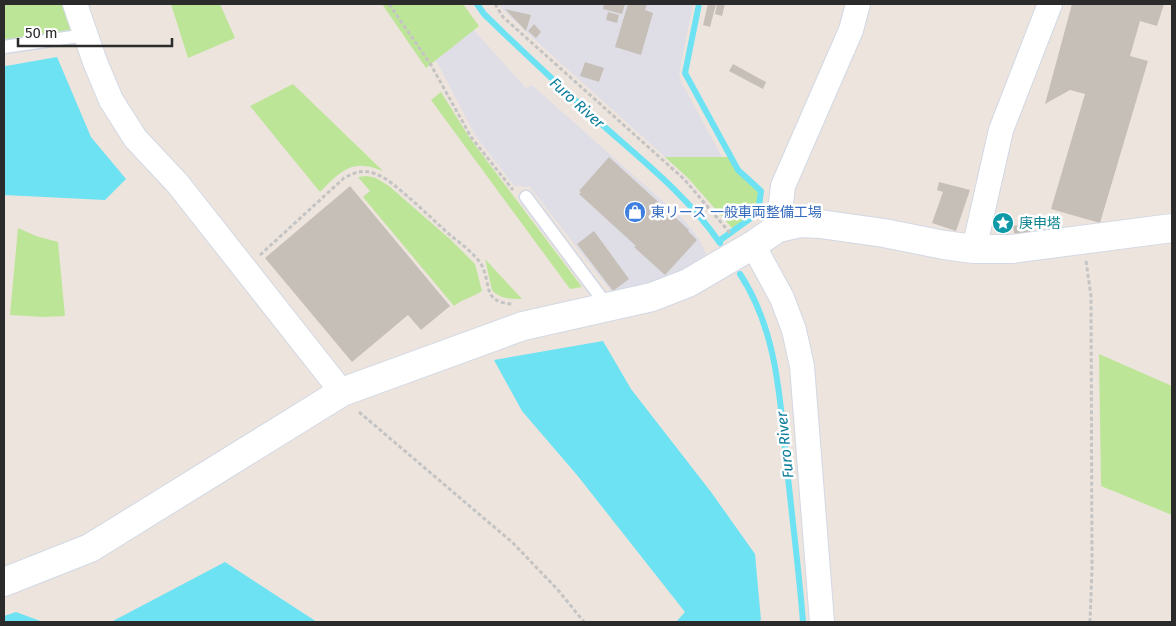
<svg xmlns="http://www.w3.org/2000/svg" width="1176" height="626" font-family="'Fira Sans','Noto Sans JP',sans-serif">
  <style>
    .industrial { fill: #dfdee6 }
    .green { fill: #bde598 }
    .water { fill: #6de2f2 }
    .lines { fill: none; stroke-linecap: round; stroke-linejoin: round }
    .stream { stroke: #6de2f2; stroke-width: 6 }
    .building { fill: #c6bfb8 }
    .service-casing { stroke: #d2d8e4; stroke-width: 15 }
    .minor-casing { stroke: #d2d8e4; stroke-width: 26 }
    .tertiary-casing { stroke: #d2d8e4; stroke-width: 30 }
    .path { stroke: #c4c4c4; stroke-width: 3; stroke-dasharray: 4 2.5; stroke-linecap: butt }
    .service { stroke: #fff; stroke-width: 12 }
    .minor { stroke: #fff; stroke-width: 24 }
    .tertiary { stroke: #fff; stroke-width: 28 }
    .labels { text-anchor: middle; stroke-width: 5; stroke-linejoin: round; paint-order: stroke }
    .shop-label { font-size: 14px; fill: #366cbe; stroke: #fff; text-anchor: start }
    .culture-label { font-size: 14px; fill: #0d838f; stroke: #fff; text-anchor: start }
    .water-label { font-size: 15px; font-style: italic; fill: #097c9a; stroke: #fff }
  </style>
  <rect width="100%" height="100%" fill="#ede4dd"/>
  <g class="industrial">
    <path d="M499 4H693L679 74 682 83 722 157H665L535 40 504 11Z"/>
    <path d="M474 30 526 88 532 85 686 222 699 239 708 258 676 275 648 285 613 294 530 187 514 186 475 135 436 60Z"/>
  </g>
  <g class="green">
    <path d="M4 4H67L76 29 4 40Z"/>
    <path d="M171 4H220L235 38 188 58Z"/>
    <path d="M382 4H463L479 26 426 68Z"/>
    <path d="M293 84 383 171C377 169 370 166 364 166 346 163 331 181 320 192L250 106Z"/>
    <path d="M441 92 469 137 582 287 570 289 431 100Z"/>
    <path d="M665 157H729L737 171 759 192 756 212 732 228 688 178Z"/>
    <path d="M367 176 376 178 389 186 451 240 475 264 482 291C473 297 463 299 454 306L363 197 370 191 358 177Z"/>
    <path d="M18 228 36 236 58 242 65 316 43 317 10 315Z"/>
    <path d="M485 259 522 299C510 299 500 299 492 290Z"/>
    <path d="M1099 354 1172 386V515L1101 486Z"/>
  </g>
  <g class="water">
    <path d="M57 57 91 137 126 179 105 200 4 195V65L6 66Z"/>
    <path d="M603 341 631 389 711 492 755 554 761 620 757 622H676L685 612 577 475 522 411 494 360Z"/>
    <path d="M225 562 317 622H111Z"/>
    <path d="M16 612 43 622H4V616Z"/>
  </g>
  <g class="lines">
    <g class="stream">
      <path d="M477 4 484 14C524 53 565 91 607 129 647 164 690 199 720 243"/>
      <path d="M699 4 685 73 738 170 761 191 758 213 719 241"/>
      <path d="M740 274C778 332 780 401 787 467 792 519 799 570 803 622"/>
    </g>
  </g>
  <g class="building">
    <path d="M604 4H625L622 14 603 9Z"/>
    <path d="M628 4H647L645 10 653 13 641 55 615 47Z"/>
    <path d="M708 4H716L710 27 703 25Z"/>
    <path d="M717 4H725L722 16 715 14Z"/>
    <path d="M1072 4H1164L1157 26 1140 21 1130 56 1148 61 1100 223 1051 209 1085 94 1070 90 1045 104Z"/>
    <path d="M505 9 531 15 526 31Z"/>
    <path d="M608 12 619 15 617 23 606 20Z"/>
    <path d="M534 24 541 32 536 38 528 31Z"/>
    <path d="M585 62 604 68 599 82 580 76Z"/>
    <path d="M733 64 766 82 763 89 729 71Z"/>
    <path d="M609 157 689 230 688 231 697 240 665 275 634 247 636 246 579 194 581 192 579 191Z"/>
    <path d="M939 182 970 190 956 231 932 223 943 192 937 190Z"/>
    <path d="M350 186 450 306 421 330 408 315 352 362 265 258Z"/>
    <path d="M1032 223 1033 235 1015 238 1013 226Z"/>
    <path d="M594 231 629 279 613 291 577 244Z"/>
  </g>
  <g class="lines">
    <g class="service-casing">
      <g id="service">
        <path d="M4 47 86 35"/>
        <path d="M526 197 608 307"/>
      </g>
    </g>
    <g class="minor-casing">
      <g id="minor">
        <path d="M75 4 95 62 111 100 135 138 178 184 342 392"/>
        <path d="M778 228 783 186 851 30 858 4"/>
        <path d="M753 245 782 298 794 330 802 366 822 622"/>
        <path d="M974 249 1001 130 1050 4"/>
      </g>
    </g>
    <g class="tertiary-casing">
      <path id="tertiary" d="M4 582 90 548 342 392 523 326 652 297 688 283 753 245 778 228 800 223 820 224 884 233 944 245 974 249H1012L1172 228"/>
    </g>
    <g class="path">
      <path d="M389 4 431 65 471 137 513 190"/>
      <path d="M495 4 503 17 684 179 730 233"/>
      <path d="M260 255 344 178C354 173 363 169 373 173 379 175 385 178 390 182 411 198 430 217 450 235 460 243 474 253 481 264 492 283 481 302 512 304"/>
      <path d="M1086 261 1091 296 1092 568 1090 622"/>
      <path d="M359 412 513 543 558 590 584 622"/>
    </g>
    <use href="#service" class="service"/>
    <use href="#minor" class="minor"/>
    <use href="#tertiary" class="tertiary"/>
  </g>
  <defs>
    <g id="shop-disc" transform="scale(1.125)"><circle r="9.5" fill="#3f7fe0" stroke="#fff"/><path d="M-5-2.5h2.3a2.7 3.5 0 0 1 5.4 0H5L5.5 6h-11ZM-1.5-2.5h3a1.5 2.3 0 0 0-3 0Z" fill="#fff"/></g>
    <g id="sight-disc" transform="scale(1.125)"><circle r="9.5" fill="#0f9aa8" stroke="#fff"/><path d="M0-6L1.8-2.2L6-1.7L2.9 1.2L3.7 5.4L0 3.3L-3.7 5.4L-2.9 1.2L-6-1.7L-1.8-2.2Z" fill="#fff"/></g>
  </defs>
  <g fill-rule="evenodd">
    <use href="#shop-disc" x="635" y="212"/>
    <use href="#sight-disc" x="1003" y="223"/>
  </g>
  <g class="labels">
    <g class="shop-label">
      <text x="651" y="217">東リース 一般車両整備工場</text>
    </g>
    <g class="culture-label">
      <text x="1019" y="228">庚申塔</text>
    </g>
    <g class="water-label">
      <text transform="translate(577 103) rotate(42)" y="5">Furo River</text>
      <text transform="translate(785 445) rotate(-96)" y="5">Furo River</text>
    </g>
  </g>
  <rect width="1176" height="626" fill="none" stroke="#2b2b2b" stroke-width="10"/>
  <path d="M18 38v8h154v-8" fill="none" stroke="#2b2b2b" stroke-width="2.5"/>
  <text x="25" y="38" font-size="15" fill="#2b2b2b" stroke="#ffffff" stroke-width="4" paint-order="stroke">50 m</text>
</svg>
